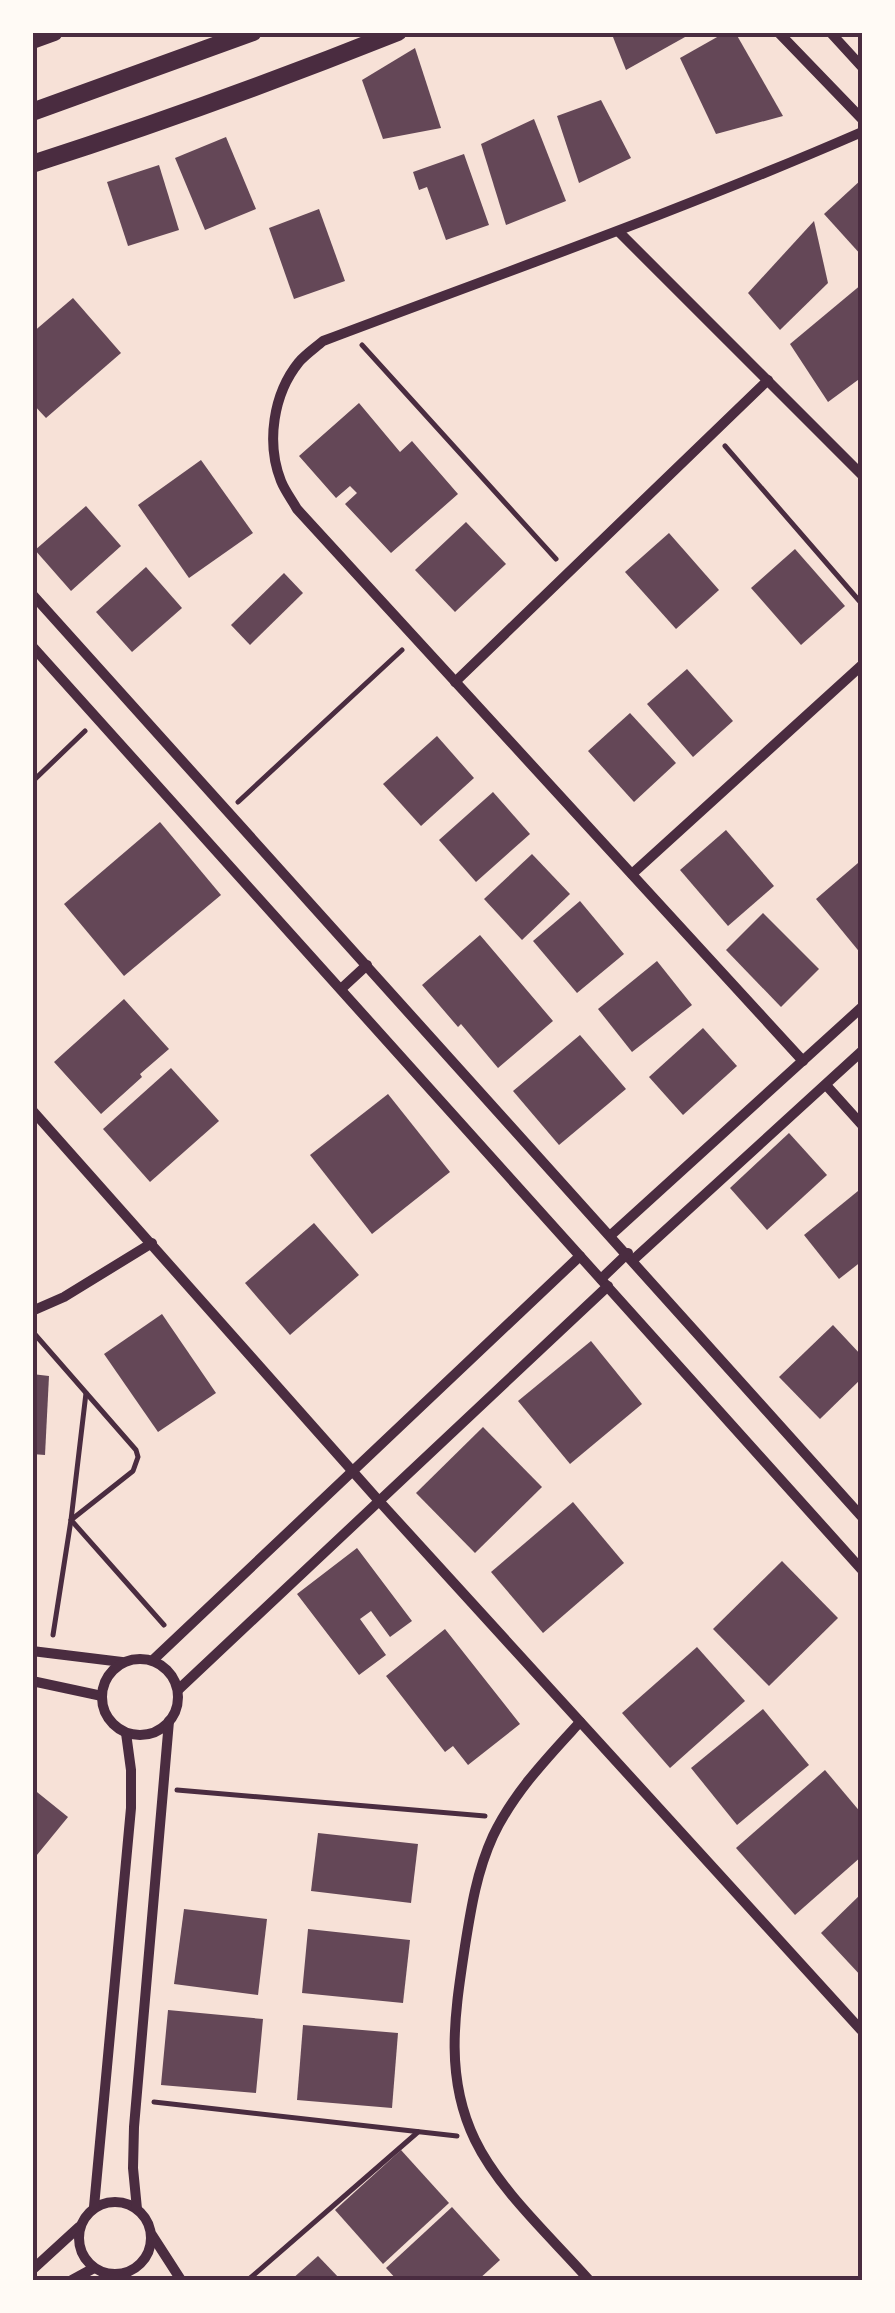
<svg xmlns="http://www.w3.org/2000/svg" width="895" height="2313" font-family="Manrope,sans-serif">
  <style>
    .building { fill: #644757 }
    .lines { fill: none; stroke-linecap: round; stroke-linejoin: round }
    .path { stroke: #4a2c40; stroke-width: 5 }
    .minor { stroke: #4a2c40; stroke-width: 10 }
    .tertiary { stroke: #4a2c40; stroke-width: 18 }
    .secondary { stroke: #4a2c40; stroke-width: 18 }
    .neatline { fill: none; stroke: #4a2c40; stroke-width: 4 }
  </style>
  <rect width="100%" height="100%" fill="#f7e1d7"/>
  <g class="building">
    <path d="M611 32H694L626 70Z"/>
    <path d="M726 32H735L783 116 716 134 680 58Z"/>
    <path d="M415 48 441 128 383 139 362 80Z"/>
    <path d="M601 100 631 158 579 183 557 116Z"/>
    <path d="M534 119 566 201 506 225 481 144Z"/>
    <path d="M226 137 256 209 205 230 175 158Z"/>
    <path d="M464 154 489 225 446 240 427 187 419 190 413 172Z"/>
    <path d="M159 165 179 230 128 246 107 182Z"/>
    <path d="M862 179V256L824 214Z"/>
    <path d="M319 209 345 281 294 299 269 228Z"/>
    <path d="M814 221 828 283 780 330 748 293Z"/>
    <path d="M862 284V377L828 402 790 344Z"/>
    <path d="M73 298 121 353 46 418 32 403V333Z"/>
    <path d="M359 403 400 452 412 441 458 494 391 553 345 504 357 493 350 486 336 498 299 456Z"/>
    <path d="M201 460 253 533 189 578 138 505Z"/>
    <path d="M86 506 121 546 71 591 35 550Z"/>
    <path d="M466 522 506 564 455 612 415 570Z"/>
    <path d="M669 533 719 590 676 629 625 572Z"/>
    <path d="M795 549 845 606 801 645 751 588Z"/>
    <path d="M146 567 182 608 132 652 96 612Z"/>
    <path d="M284 573 303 593 250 645 231 625Z"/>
    <path d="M687 669 733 721 693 757 647 704Z"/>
    <path d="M630 713 676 763 634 802 588 751Z"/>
    <path d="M437 736 474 778 421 826 383 784Z"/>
    <path d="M493 792 530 834 476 882 439 840Z"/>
    <path d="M160 822 221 895 124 976 64 904Z"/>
    <path d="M726 830 774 886 728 926 680 870Z"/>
    <path d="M532 854 570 894 522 940 484 899Z"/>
    <path d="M858 863 862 868V955L816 899Z"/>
    <path d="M580 901 624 954 577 993 533 941Z"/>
    <path d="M763 913 819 969 781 1007 726 950Z"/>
    <path d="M480 935 553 1021 498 1068 461 1024 458 1027 422 985Z"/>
    <path d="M657 961 692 1005 632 1052 598 1009Z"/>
    <path d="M124 999 169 1049 140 1074 142 1077 101 1114 54 1062Z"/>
    <path d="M703 1028 737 1066 683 1115 649 1077Z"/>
    <path d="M580 1035 626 1089 559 1145 513 1091Z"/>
    <path d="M171 1068 219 1121 150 1182 103 1129Z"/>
    <path d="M388 1094 450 1172 372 1234 310 1155Z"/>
    <path d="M789 1133 827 1175 767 1230 730 1188Z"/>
    <path d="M858 1191 862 1196V1261L839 1279 804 1235Z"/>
    <path d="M314 1223 359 1275 290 1335 245 1283Z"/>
    <path d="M162 1314 216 1393 158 1432 104 1354Z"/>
    <path d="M833 1325 862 1356V1378L820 1419 779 1377Z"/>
    <path d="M591 1341 642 1404 570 1464 518 1401Z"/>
    <path d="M32 1374 49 1376 45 1455 32 1454Z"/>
    <path d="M483 1427 542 1487 475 1553 416 1493Z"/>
    <path d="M573 1502 624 1563 543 1633 491 1572Z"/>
    <path d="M357 1548 412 1621 390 1637 371 1611 360 1619 386 1655 359 1675 297 1594Z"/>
    <path d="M782 1561 838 1618 769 1686 713 1629Z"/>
    <path d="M445 1629 520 1724 468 1765 453 1746 445 1752 386 1676Z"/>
    <path d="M697 1647 745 1701 670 1768 622 1713Z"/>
    <path d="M763 1709 809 1765 737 1825 691 1768Z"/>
    <path d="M825 1770 862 1814V1856L795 1915 736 1848Z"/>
    <path d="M32 1788 68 1817 32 1861Z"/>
    <path d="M318 1833 418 1844 411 1903 311 1891Z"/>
    <path d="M862 1893V1977L821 1933Z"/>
    <path d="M184 1909 267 1919 258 1995 174 1984Z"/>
    <path d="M308 1929 410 1940 403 2003 302 1993Z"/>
    <path d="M168 2010 263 2019 256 2093 161 2085Z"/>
    <path d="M303 2025 398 2033 392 2108 297 2100Z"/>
    <path d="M401 2150 449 2203 383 2264 335 2210Z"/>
    <path d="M452 2207 500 2260 478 2280H397L386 2268Z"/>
    <path d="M318 2256 341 2280H291Z"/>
  </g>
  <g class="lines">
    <g class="path">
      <path d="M362 345 556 559"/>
      <path d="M725 446 862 604"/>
      <path d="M32 782 85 731"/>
      <path d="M238 802 402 650"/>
      <path d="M32 1331 136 1450 138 1457 133 1471 71 1520 164 1625"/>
      <path d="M53 1635 71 1520 86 1393"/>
      <path d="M177 1790 485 1816"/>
      <path d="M154 2102 457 2136"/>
      <path d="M248 2280 418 2132"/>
    </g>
    <g class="minor">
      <path d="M778 32 862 119"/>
      <path d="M830 32 862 67"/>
      <path d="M619 232 862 475"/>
      <path d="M32 594 862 1517"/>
      <path d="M32 646 862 1570"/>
      <path d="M455 682 768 380"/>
      <path d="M632 874 862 665"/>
      <path d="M341 989 367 965"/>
      <path d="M803 1061 297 509C292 500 285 491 281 481 266 443 273 394 299 362 306 354 315 348 323 341 503 273 685 209 862 132"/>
      <path d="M826 1085 862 1125"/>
      <path d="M32 1110 379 1501 862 2031"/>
      <path d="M611 1235 862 1007"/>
      <path d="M633 1260 862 1051"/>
      <path d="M601 1279 628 1253"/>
      <path d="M32 1311 64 1297 152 1243"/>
      <path d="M32 1651 122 1662"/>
      <circle cx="140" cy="1697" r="38"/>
      <path d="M153 1660 580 1256"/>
      <path d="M32 1681 102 1696"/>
      <path d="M178 1690 608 1286"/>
      <path d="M580 1722C548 1757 514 1792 493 1836 477 1871 471 1908 465 1946 455 2013 444 2076 475 2140 499 2190 552 2238 589 2280"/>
      <circle cx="115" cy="2238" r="36"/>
      <path d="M94 2207 131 1808V1770L126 1733"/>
      <path d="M137 2209 133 2168 134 2127 169 1721"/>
      <path d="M152 2235 181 2280"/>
      <path d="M32 2270 79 2227"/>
      <path d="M72 2280 94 2268"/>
    </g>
    <path class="tertiary" d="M32 164C156 124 278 80 398 32"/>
    <g class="secondary">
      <path d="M32 40 54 32"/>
      <path d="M32 112 253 32"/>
    </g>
  </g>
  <rect width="895" height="2313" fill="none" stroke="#fffaf5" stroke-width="70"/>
  <rect x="35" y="35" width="825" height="2243" class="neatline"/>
</svg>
